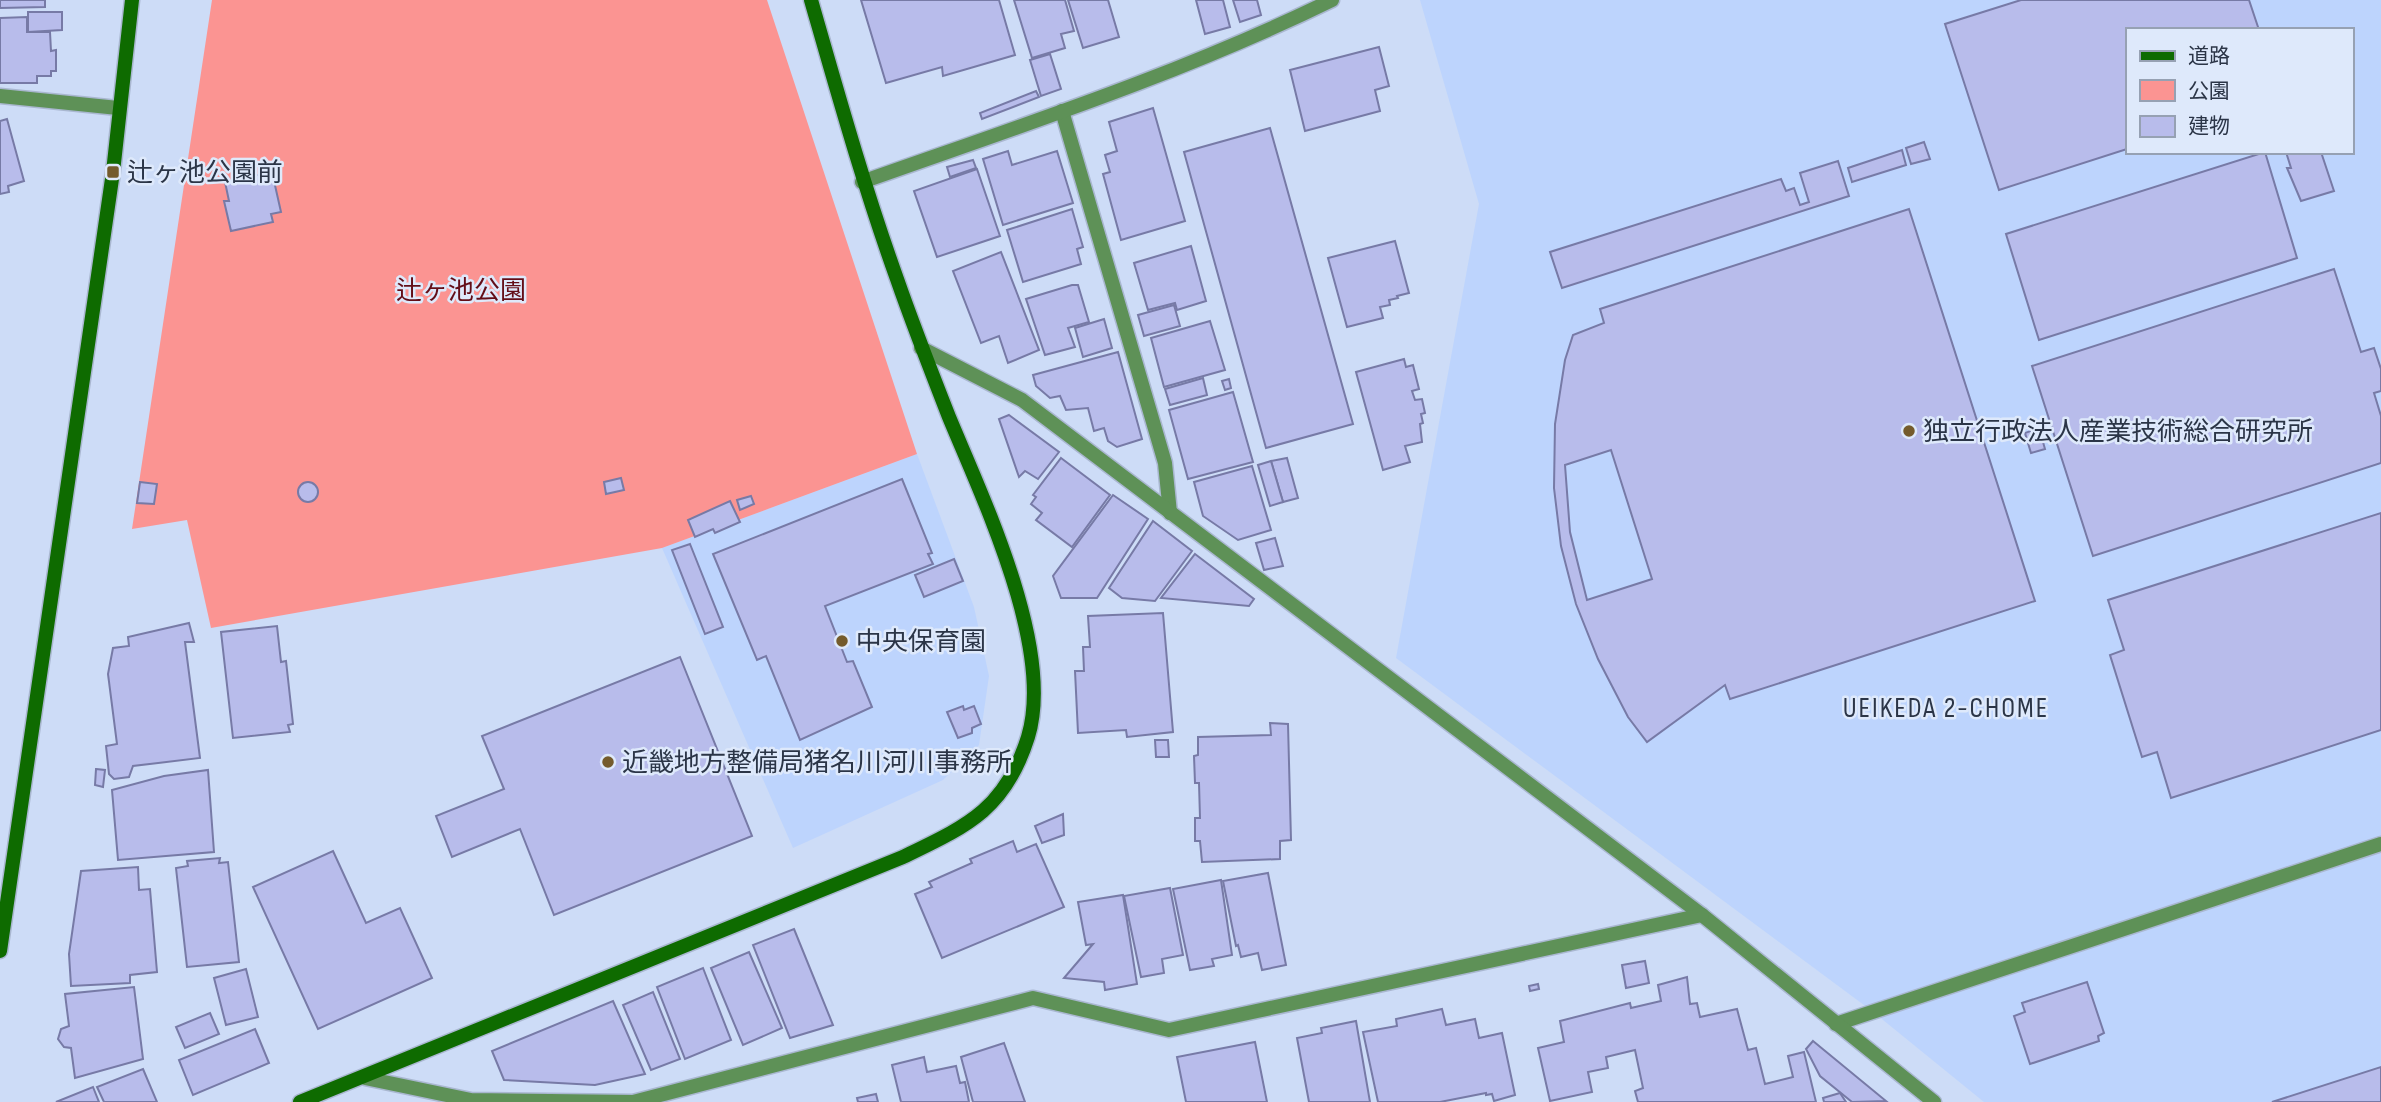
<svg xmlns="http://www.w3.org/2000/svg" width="2381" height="1102" font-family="'Sofia Sans Condensed','Noto Sans JP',sans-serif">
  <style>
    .built { fill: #bdd4fd; fill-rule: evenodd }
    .green { fill: #fb9492 }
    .building { fill: #b8bceb; stroke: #777aa6; stroke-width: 2; fill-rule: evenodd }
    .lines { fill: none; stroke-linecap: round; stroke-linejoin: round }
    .lane-casing { stroke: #a9b7d0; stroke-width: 17 }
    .street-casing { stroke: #a9b7d0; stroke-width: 17 }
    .secondary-casing { stroke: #a9b7d0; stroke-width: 17 }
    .lane { stroke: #5e9157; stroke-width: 14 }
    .street { stroke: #5e9157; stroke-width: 14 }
    .secondary { stroke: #0e6b00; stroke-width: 14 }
    .poi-dot { fill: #745b2c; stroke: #dee9fb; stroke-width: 2.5 }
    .labels { text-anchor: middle; stroke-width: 5; stroke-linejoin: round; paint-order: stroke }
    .poi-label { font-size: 26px; fill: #2b3547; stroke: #dee9fb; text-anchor: start }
    .park-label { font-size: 26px; fill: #630d17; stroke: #dee9fb }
    .neighbourhood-label { font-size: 28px; letter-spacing: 2px; fill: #2b3547; stroke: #dee9fb }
  </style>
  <rect width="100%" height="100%" fill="#cddcf7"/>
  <g class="built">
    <path d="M1420 0H2381V1102H1984L1872 1011 1396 658 1479 204ZM2127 30H2351V152H2127Z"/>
    <path d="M917 454 974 607 989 676 979 745 943 780 793 848 662 548Z"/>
  </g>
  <path class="green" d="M212 0H767L917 454 662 548 211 628 187 520 132 529Z"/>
  <g class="building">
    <path d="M0 0H45V7L0 8Z"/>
    <path d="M861 0H999L1015 55 943 76 942 67 886 83Z"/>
    <path d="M1014 0H1065L1074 31 1061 34 1065 48 1032 58Z"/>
    <path d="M1068 0H1108L1119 37 1083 48Z"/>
    <path d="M1196 0H1223L1230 27 1205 34Z"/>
    <path d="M1233 0H1257L1261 15 1240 22Z"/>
    <path d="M2021 0H2249L2259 30H2127V149L1999 190 1945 24Z"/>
    <path d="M28 12H62V30L28 32Z"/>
    <path d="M27 17V32H50L51 51 56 50V71H51V76H37V83H0V18Z"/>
    <path d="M1379 47 1389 86 1375 90 1380 111 1305 131 1290 70Z"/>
    <path d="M1050 54 1061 89 1041 96 1030 60Z"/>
    <path d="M1036 91 1039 97 982 119 980 113Z"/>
    <path d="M1153 108 1185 221 1121 240 1103 174 1110 172 1105 155 1117 151 1109 122Z"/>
    <path d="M7 119 24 181 8 186 9 192 0 194V121Z"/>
    <path d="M1270 128 1353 424 1266 448 1184 152Z"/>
    <path d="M1924 142 1930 159 1911 164 1906 148Z"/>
    <path d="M1902 150 1906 165 1852 182 1848 168Z"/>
    <path d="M1008 151 1012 165 1057 151 1073 203 1003 225 983 159Z"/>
    <path d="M2265 152 2297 258 2039 340 2006 234Z"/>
    <path d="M2286 152H2321L2334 191 2301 201 2287 168H2291Z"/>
    <path d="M973 160 976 168 950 177 947 167Z"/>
    <path d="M1838 161 1849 196 1562 288 1550 252 1781 179 1786 191 1794 188 1800 205 1809 202 1800 173Z"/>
    <path d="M977 169 1000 236 937 257 914 191Z"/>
    <path d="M272 172 281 212 271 214 273 222 231 231 224 201H229L225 182Z"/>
    <path d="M1072 209 1083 247 1077 249 1081 264 1023 282 1007 230Z"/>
    <path d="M1909 209 2035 601 1730 699 1725 685 1647 742 1628 717 1598 659 1576 604 1561 546 1554 488 1555 424 1565 360 1573 335 1604 323 1600 309ZM1611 450 1652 579 1587 600 1570 532 1565 465Z"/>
    <path d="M1395 241 1409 293 1397 296 1398 298 1389 300 1390 305 1380 307 1383 318 1347 327 1328 258Z"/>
    <path d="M1191 246 1206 301 1177 310 1175 303 1148 310 1134 263Z"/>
    <path d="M1001 252 1039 350 1008 363 999 336 981 343 953 271Z"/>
    <path d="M2334 269 2361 352 2374 348 2381 369V391L2374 393 2381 416V463L2093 556 2032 366Z"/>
    <path d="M1072 285H1078L1089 322 1068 328 1075 347 1045 355 1026 299Z"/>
    <path d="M1174 305 1180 326 1144 336 1138 315Z"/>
    <path d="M1104 319 1112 348 1083 357 1075 328Z"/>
    <path d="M1210 321 1225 370 1164 387 1151 338Z"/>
    <path d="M1118 352 1142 439 1117 447 1108 441 1104 428 1094 431 1088 408 1066 410 1060 396 1050 398 1036 386 1033 375Z"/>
    <path d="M1404 359 1406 367 1413 365 1419 389 1412 391 1415 400 1422 399 1425 413 1421 414 1423 423 1420 424 1422 442 1405 446 1410 462 1383 470 1356 372Z"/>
    <path d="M1203 378 1207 395 1170 405 1165 389Z"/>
    <path d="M1229 379 1231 388 1225 390 1222 381Z"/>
    <path d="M1233 392 1253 462 1188 479 1169 410Z"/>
    <path d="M1009 415 1059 452 1038 479 1025 471 1019 477 999 419Z"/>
    <path d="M2039 428 2045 449 2031 453 2025 433Z"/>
    <path d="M1061 458 1110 495 1072 547 1036 520 1042 513 1031 504 1036 497 1033 495Z"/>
    <path d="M1287 458 1298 498 1283 502 1271 461Z"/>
    <path d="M1271 461 1283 502 1270 506 1258 465Z"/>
    <path d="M1252 466 1271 530 1238 540 1203 516 1194 482Z"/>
    <path d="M621 478 624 490 606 494 604 482Z"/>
    <path d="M902 479 932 553 928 554 933 564 825 606 847 662 853 661 872 707 800 740 766 656 757 660 713 554Z"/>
    <path d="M140 482 157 484 154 504 137 503Z"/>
    <circle cx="308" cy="492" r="10"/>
    <path d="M1113 495 1148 519 1097 598H1061L1053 576Z"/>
    <path d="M751 496 754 504 740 510 737 500Z"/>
    <path d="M730 501 740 522 715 533 713 529 695 537 688 520Z"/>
    <path d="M2381 513V730L2171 798 2157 752 2142 757 2110 655 2124 650 2108 600Z"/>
    <path d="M1153 521 1192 551 1155 601 1122 598 1109 588Z"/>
    <path d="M1275 538 1283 566 1264 570 1256 543Z"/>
    <path d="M690 544 723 627 705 634 672 550Z"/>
    <path d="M1195 554 1254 599 1249 606 1161 598Z"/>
    <path d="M954 559 963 581 924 597 915 575Z"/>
    <path d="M1163 613 1173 732 1127 737 1126 730 1078 733 1075 671H1084L1083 647H1090L1088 616Z"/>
    <path d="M189 623 194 642H185L200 758 133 766 129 777 114 779 109 774 106 746 117 744 108 674 113 648 129 646 128 637Z"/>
    <path d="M277 626 281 662 286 661 293 724 288 725 290 732 233 738 221 632Z"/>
    <path d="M680 657 752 836 554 915 520 829 452 857 436 816 504 789 482 736Z"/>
    <path d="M963 706 964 710 974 706 981 724 972 728V733L958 738 947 712Z"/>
    <path d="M1270 723 1288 724 1291 840 1280 841V859L1202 862 1200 841H1195V818H1200L1199 783H1195L1194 756 1198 755V737L1271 735Z"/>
    <path d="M1155 740H1168L1169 757H1156Z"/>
    <path d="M96 769 105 770 103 787 95 785Z"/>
    <path d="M208 770 214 852 118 860 112 790 164 776Z"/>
    <path d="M1063 814 1064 835 1042 843 1035 826Z"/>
    <path d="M1013 841 1017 852 1036 844 1064 907 942 958 915 894 932 887 929 882 972 863 970 859Z"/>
    <path d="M333 851 366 923 400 908 432 978 318 1029 253 887Z"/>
    <path d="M220 858 219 863 228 862 239 962 187 967 176 868 188 866 187 861Z"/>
    <path d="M138 867 139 890 150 889 157 972 130 975V983L71 986 69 954 81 871Z"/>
    <path d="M1268 873 1286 965 1262 970 1258 953 1241 957 1238 945 1236 946 1223 881Z"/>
    <path d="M1221 880 1232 955 1212 959 1214 966 1190 970 1173 889Z"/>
    <path d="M1170 888 1183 955 1162 959 1164 973 1141 977 1124 896Z"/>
    <path d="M1123 895 1137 984 1105 990 1104 982 1064 978 1093 944 1086 945 1078 902Z"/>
    <path d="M794 929 833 1025 790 1038 753 945Z"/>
    <path d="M749 952 782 1028 743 1045 711 968Z"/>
    <path d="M1645 961 1649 983 1626 988 1622 965Z"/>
    <path d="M703 968 731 1040 685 1059 657 987Z"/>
    <path d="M246 969 258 1017 226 1025 214 978Z"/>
    <path d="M1687 977 1690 1004 1697 1003 1700 1017 1737 1009 1748 1050 1756 1048 1765 1084 1793 1077 1788 1056 1804 1052 1816 1102H1638L1635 1091 1643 1088 1635 1050 1606 1057 1608 1068 1588 1072 1592 1092 1550 1101 1538 1048 1564 1042 1560 1021 1630 1003 1631 1008 1661 1001 1658 985Z"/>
    <path d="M2087 982 2104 1033 2098 1036 2099 1041 2030 1064 2014 1016 2025 1012 2022 1003Z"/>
    <path d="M1538 984 1539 989 1530 991 1529 986Z"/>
    <path d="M134 987 143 1059 75 1078 71 1048 64 1047 58 1039 61 1029 69 1026 65 994Z"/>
    <path d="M653 992 680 1059 651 1070 623 1005Z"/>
    <path d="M613 1001 645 1074 595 1085 504 1080 492 1051Z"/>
    <path d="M1442 1009 1446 1025 1475 1019 1479 1038 1502 1033 1515 1095 1494 1101 1492 1094 1486 1095V1093L1440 1102H1378L1363 1032 1397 1026 1396 1019Z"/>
    <path d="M210 1013 219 1034 185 1048 176 1027Z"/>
    <path d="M1356 1021 1370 1102H1309L1297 1038 1322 1033 1321 1028Z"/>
    <path d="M255 1029 269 1063 193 1095 179 1060Z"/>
    <path d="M1813 1041 1886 1101 1852 1102 1820 1076 1806 1049Z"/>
    <path d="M1255 1042 1267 1102H1186L1177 1057Z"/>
    <path d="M1004 1043 1025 1102H973L961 1057Z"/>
    <path d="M924 1057 927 1072 956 1066 960 1083 965 1082 969 1102H901L892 1065Z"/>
    <path d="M2381 1067V1102H2272Z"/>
    <path d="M143 1069 157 1102H104L97 1087Z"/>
    <path d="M93 1087 99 1102H56Z"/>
    <path d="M1840 1093 1846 1102H1824L1823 1098Z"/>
    <path d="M876 1094 878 1102H858L857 1098Z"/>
  </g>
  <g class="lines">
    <g class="lane-casing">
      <path id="lane" d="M1836 1024 2381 844"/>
    </g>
    <g class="street-casing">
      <g id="street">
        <path d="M0 96 118 108"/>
        <path d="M1062 111 1165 463 1170 513"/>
        <path d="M862 182C1020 126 1181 74 1332 0"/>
        <path d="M921 348 1022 400 1702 915 1934 1102"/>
        <path d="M365 1078 471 1100 633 1102 1033 998 1169 1030 1702 915"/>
      </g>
    </g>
    <g class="secondary-casing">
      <g id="secondary">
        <path d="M0 951 113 172 132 0"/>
        <path d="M300 1102 903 857C967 826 1005 810 1028 737 1055 649 983 499 949 417 931 371 913 325 897 279 864 187 838 94 811 0"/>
      </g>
    </g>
    <use href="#lane" class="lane"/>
    <use href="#street" class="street"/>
    <use href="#secondary" class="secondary"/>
  </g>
  <g class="poi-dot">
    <rect x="106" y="165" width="14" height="14" rx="3.5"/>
    <circle cx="1909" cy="431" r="7"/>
    <circle cx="842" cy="641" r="7"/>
    <circle cx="608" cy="762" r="7"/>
  </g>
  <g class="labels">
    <g class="poi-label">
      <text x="127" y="181">辻ヶ池公園前</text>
      <text x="1923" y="440">独立行政法人産業技術総合研究所</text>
      <text x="856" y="650">中央保育園</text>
      <text x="622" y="771">近畿地方整備局猪名川河川事務所</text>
    </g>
    <g class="park-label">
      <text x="461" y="299">辻ヶ池公園</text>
    </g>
    <g class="neighbourhood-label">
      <text x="1946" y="717">UEIKEDA 2-CHOME</text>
    </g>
  </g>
  <rect x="2126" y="28" width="228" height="126" fill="#dee9fb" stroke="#96a1b3" stroke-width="2"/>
  <rect x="2140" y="51" width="35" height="10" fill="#0e6b00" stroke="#96a1b3" stroke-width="2"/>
  <text x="2188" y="63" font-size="21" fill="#2b3547">道路</text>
  <rect x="2140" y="80" width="35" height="21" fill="#fb9492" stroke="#96a1b3" stroke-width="2"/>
  <text x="2188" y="98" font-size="21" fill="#2b3547">公園</text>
  <rect x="2140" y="116" width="35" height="21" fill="#b8bceb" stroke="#96a1b3" stroke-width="2"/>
  <text x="2188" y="133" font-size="21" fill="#2b3547">建物</text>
</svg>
